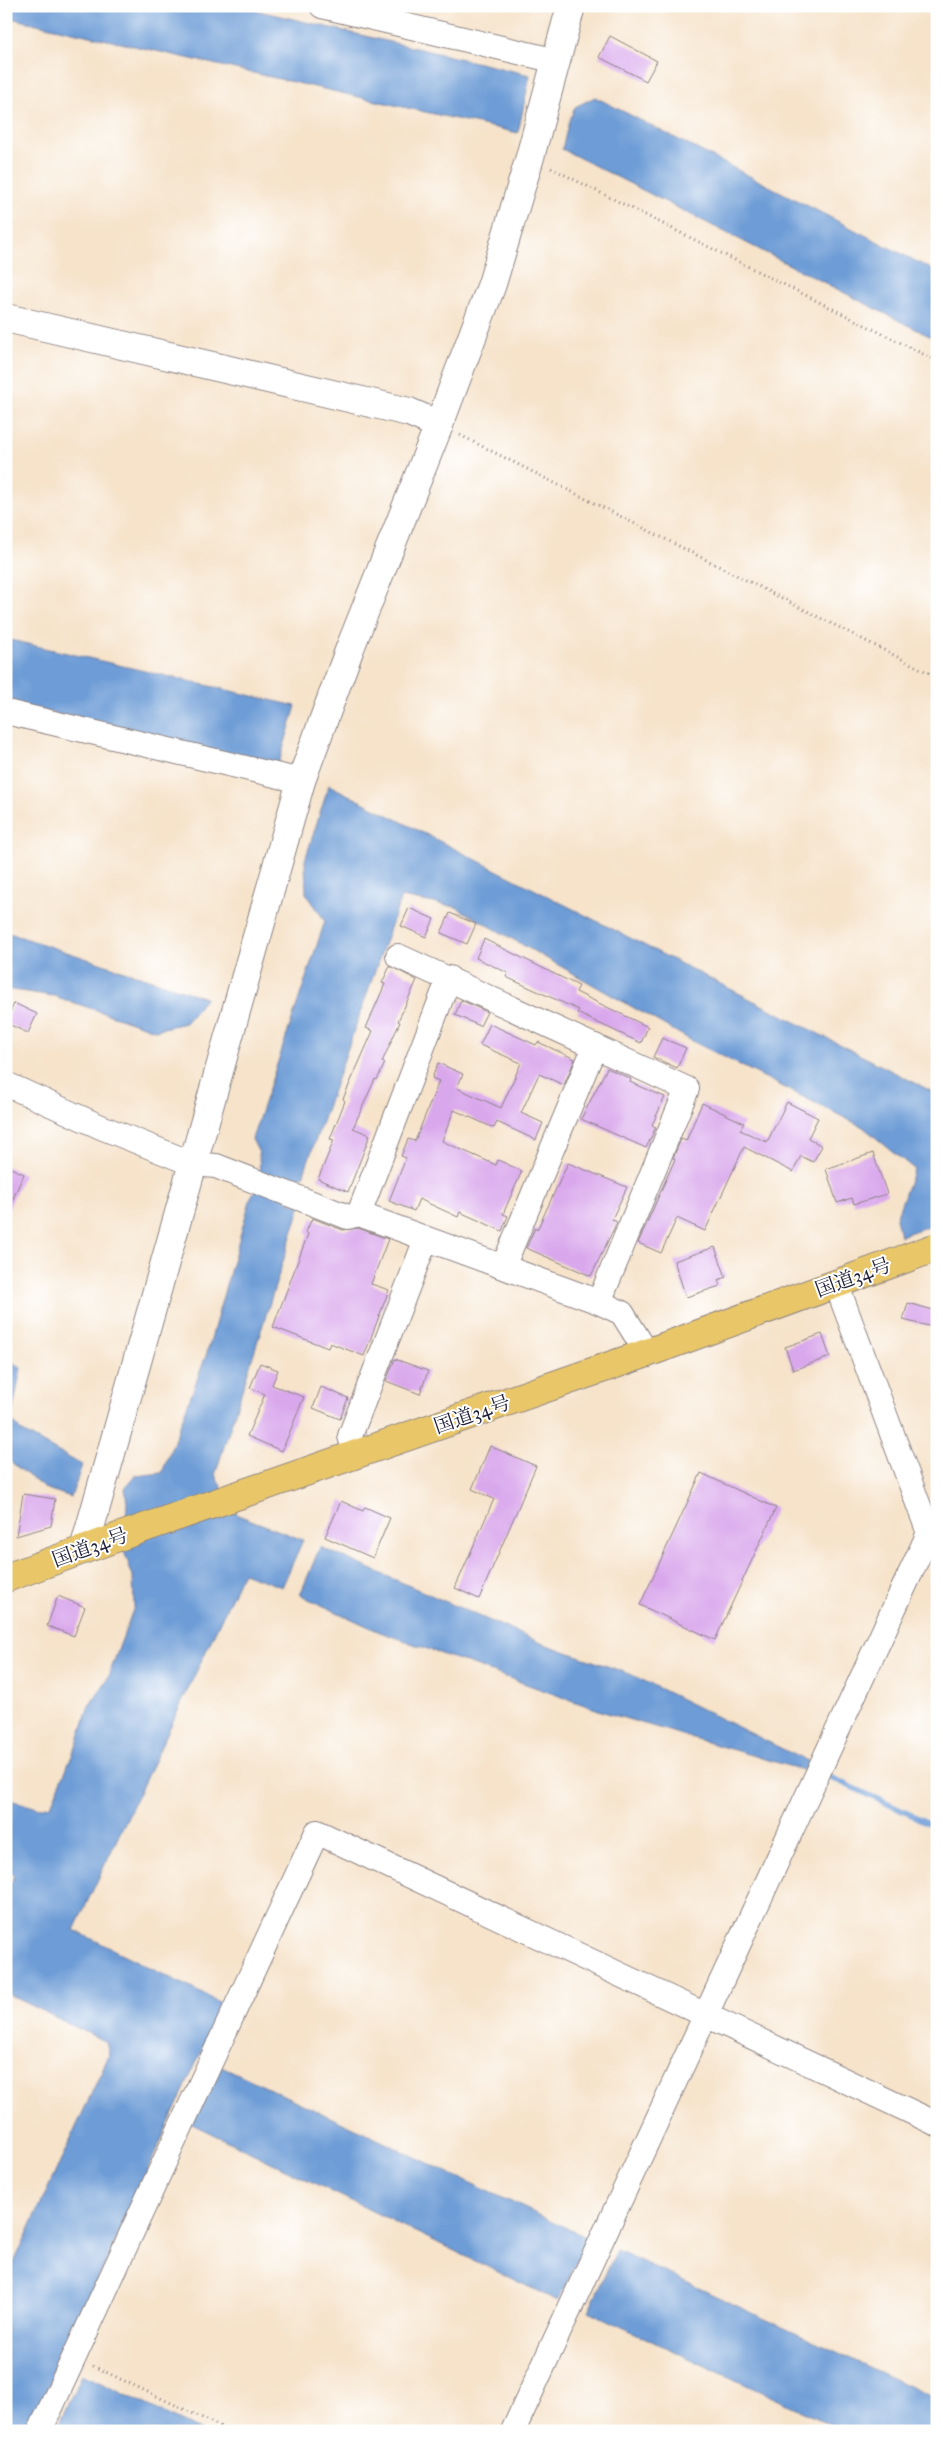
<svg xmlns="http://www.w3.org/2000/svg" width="943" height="2437" font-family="'IM FELL Great Primer','Noto Serif JP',serif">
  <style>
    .water { fill: #6d9cd6; stroke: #485f88 }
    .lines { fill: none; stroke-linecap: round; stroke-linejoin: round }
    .stream { stroke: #6d9cd6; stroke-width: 5.5 }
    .building { fill: #d9a7ec }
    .minor-casing { stroke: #8c8282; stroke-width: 26 }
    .tertiary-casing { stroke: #8c8282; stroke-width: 30 }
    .trunk-casing { stroke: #8c8282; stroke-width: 30 }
    .path { stroke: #8c8282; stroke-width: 3; stroke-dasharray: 1 4; stroke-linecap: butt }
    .minor { stroke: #fff; stroke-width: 24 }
    .tertiary { stroke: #fff; stroke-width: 28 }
    .trunk { stroke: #e9c769; stroke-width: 28 }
    .labels { text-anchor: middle; stroke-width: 4; stroke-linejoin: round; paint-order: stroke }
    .street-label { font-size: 20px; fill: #22223b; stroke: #fff }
  </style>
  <rect width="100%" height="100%" fill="#fff"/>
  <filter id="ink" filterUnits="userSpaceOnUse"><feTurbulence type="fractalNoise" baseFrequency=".02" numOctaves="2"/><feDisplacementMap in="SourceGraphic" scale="10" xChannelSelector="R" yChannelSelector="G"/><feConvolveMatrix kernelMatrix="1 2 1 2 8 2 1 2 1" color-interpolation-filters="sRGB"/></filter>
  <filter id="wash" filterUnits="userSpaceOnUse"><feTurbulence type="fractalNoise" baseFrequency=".0096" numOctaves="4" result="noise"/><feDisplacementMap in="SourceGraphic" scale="20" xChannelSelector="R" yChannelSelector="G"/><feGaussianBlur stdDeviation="1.12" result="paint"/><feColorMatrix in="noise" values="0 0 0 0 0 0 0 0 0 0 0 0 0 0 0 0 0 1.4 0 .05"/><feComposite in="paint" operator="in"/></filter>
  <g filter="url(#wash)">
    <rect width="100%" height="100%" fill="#f6e3ca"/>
    <g class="water">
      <path d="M6 6H238L530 75 518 133 6 17Z"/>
      <path d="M595 97 937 272V340L562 149 569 121 575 107Z"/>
      <path d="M6 639 296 706 278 766 6 702Z"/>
      <path d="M329 785 937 1094V1171L929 1185 937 1199V1223L900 1236 896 1218 914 1169 863 1127 694 1042 456 907 401 897 303 1176 292 1181 287 1201 301 1205 215 1475 238 1515 303 1540 282 1587 243 1573 74 1930 223 2004 29 2431H6V2280L109 2055 106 2042 6 1993V1894L15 1875 6 1869V1799L38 1808 51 1805 77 1744 89 1706 107 1680 134 1607 133 1576 124 1551 127 1503 125 1488 135 1476 162 1473 207 1353 251 1197 260 1182 259 1153 252 1139 325 921 306 893 305 860Z"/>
      <path d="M6 932 206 998 185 1023 155 1030 54 996 6 989Z"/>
      <path d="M6 1358 21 1368 11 1419 21 1431 82 1465 71 1497 44 1488 6 1458Z"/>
      <path d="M320 1547 541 1643 630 1674 809 1762 806 1771 607 1713 380 1632 300 1595Z"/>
      <path d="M217 2064 588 2238 558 2301 190 2123Z"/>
      <path d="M617 2250 937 2399V2431H845L588 2311Z"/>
      <path d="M82 2374 202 2431H55Z"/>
    </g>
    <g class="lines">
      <path class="stream" d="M828 1776 937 1827"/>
    </g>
    <g id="blocks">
      <g class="building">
        <path d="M610 36 657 61 646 81 599 57Z"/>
        <path d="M409 908 434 919 426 937 401 926Z"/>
        <path d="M450 913 476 924 467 944 441 933Z"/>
        <path d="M484 939 579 986 576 992 648 1027 641 1043 577 1013 579 1010 506 977 508 973 476 958Z"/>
        <path d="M390 966 417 980 398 1021 400 1022 382 1062 385 1063 377 1080 375 1079 353 1128 370 1135 348 1192 318 1179 334 1140 330 1139 345 1101 343 1099 373 1031 366 1028 385 984 382 983Z"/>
        <path d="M461 1000 487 1012 480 1026 455 1015Z"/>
        <path d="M14 1003 37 1014 28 1033 6 1023Z"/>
        <path d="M490 1024 536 1045 538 1042 575 1059 564 1085 539 1074 521 1113 543 1123 536 1140 497 1122 494 1128 454 1110 442 1141 496 1165 498 1160 522 1171 503 1214 508 1216 502 1231 460 1212 458 1217 419 1199 414 1211 389 1201 406 1158 401 1156 408 1139 415 1141 439 1081 432 1078 438 1063 463 1074 457 1088 501 1108 521 1063 480 1045Z"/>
        <path d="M662 1038 686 1048 677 1068 653 1057Z"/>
        <path d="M607 1068 631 1079 630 1082 665 1097 652 1125 656 1127 646 1148 581 1119Z"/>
        <path d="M787 1102 818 1118 808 1138 822 1146 813 1162 801 1156 793 1172 744 1147 705 1231 677 1218 661 1253 638 1243 675 1159 673 1158 681 1139 686 1141 702 1103 744 1123 740 1130 767 1142Z"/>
        <path d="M873 1153 887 1194 854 1204 852 1198 837 1203 826 1169Z"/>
        <path d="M568 1163 627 1187 612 1219 617 1222 591 1276 526 1248 535 1228 537 1230Z"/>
        <path d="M6 1166 24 1174 6 1214Z"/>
        <path d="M312 1218 343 1230 358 1228 388 1239 371 1284 389 1290 364 1356 330 1343 328 1348 273 1327 308 1234 306 1232Z"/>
        <path d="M715 1247 726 1277 718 1280 720 1286 686 1297 674 1261Z"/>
        <path d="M908 1303 937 1311 933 1327 903 1320Z"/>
        <path d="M822 1334 830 1357 793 1370 785 1347Z"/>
        <path d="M395 1359 428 1371 420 1394 386 1381Z"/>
        <path d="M260 1363 278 1370 272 1385 304 1397 282 1451 247 1436 265 1394 250 1388Z"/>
        <path d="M321 1387 348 1398 340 1419 313 1408Z"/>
        <path d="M490 1446 536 1466 479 1599 455 1588 494 1499 472 1489Z"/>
        <path d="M701 1473 776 1508 715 1640 640 1605Z"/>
        <path d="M23 1494 55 1499 51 1526 16 1536Z"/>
        <path d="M341 1501 363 1511 365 1507 390 1518 373 1558 325 1537Z"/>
        <path d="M58 1596 85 1607 74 1636 47 1626Z"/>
      </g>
    </g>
  </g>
  <g filter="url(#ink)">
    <use href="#blocks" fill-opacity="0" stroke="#8c8282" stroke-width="1"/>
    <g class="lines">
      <g class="minor-casing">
        <g id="minor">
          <path d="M322 6 557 61"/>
          <path d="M6 712 301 781"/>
          <path d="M398 956 687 1089 599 1302"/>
          <path d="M6 1084 101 1127 193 1164 216 1166 348 1217 359 1214 449 978"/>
          <path d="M359 1214 599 1302 622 1313 647 1353"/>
          <path d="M503 1267 595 1046"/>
          <path d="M836 1283 929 1533 937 1536"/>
          <path d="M355 1454 350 1436 426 1239"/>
          <path d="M40 2431 317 1832 937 2124"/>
          <path d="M513 2431 929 1533"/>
        </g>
      </g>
      <g class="tertiary-casing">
        <g id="tertiary">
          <path d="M6 318 409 412 439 425"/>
          <path d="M84 1549 301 781 350 648 439 425 492 284 530 157 571 6"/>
        </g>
      </g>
      <g class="trunk-casing">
        <path id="trunk" d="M6 1578 121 1536 647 1353 937 1247"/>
      </g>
      <g class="path">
        <path d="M551 168 937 361"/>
        <path d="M460 435 937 677"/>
        <path d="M93 2366 230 2431"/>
      </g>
      <use href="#minor" class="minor"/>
      <use href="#tertiary" class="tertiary"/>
      <use href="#trunk" class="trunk"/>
    </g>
  </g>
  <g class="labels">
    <g class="street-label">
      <text transform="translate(853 1277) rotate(-20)" y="7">国道34号</text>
      <text transform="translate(472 1414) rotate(-19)" y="7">国道34号</text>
      <text transform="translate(90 1547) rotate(-20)" y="7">国道34号</text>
    </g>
  </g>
  <rect width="943" height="2437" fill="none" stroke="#fff" stroke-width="25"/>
</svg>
